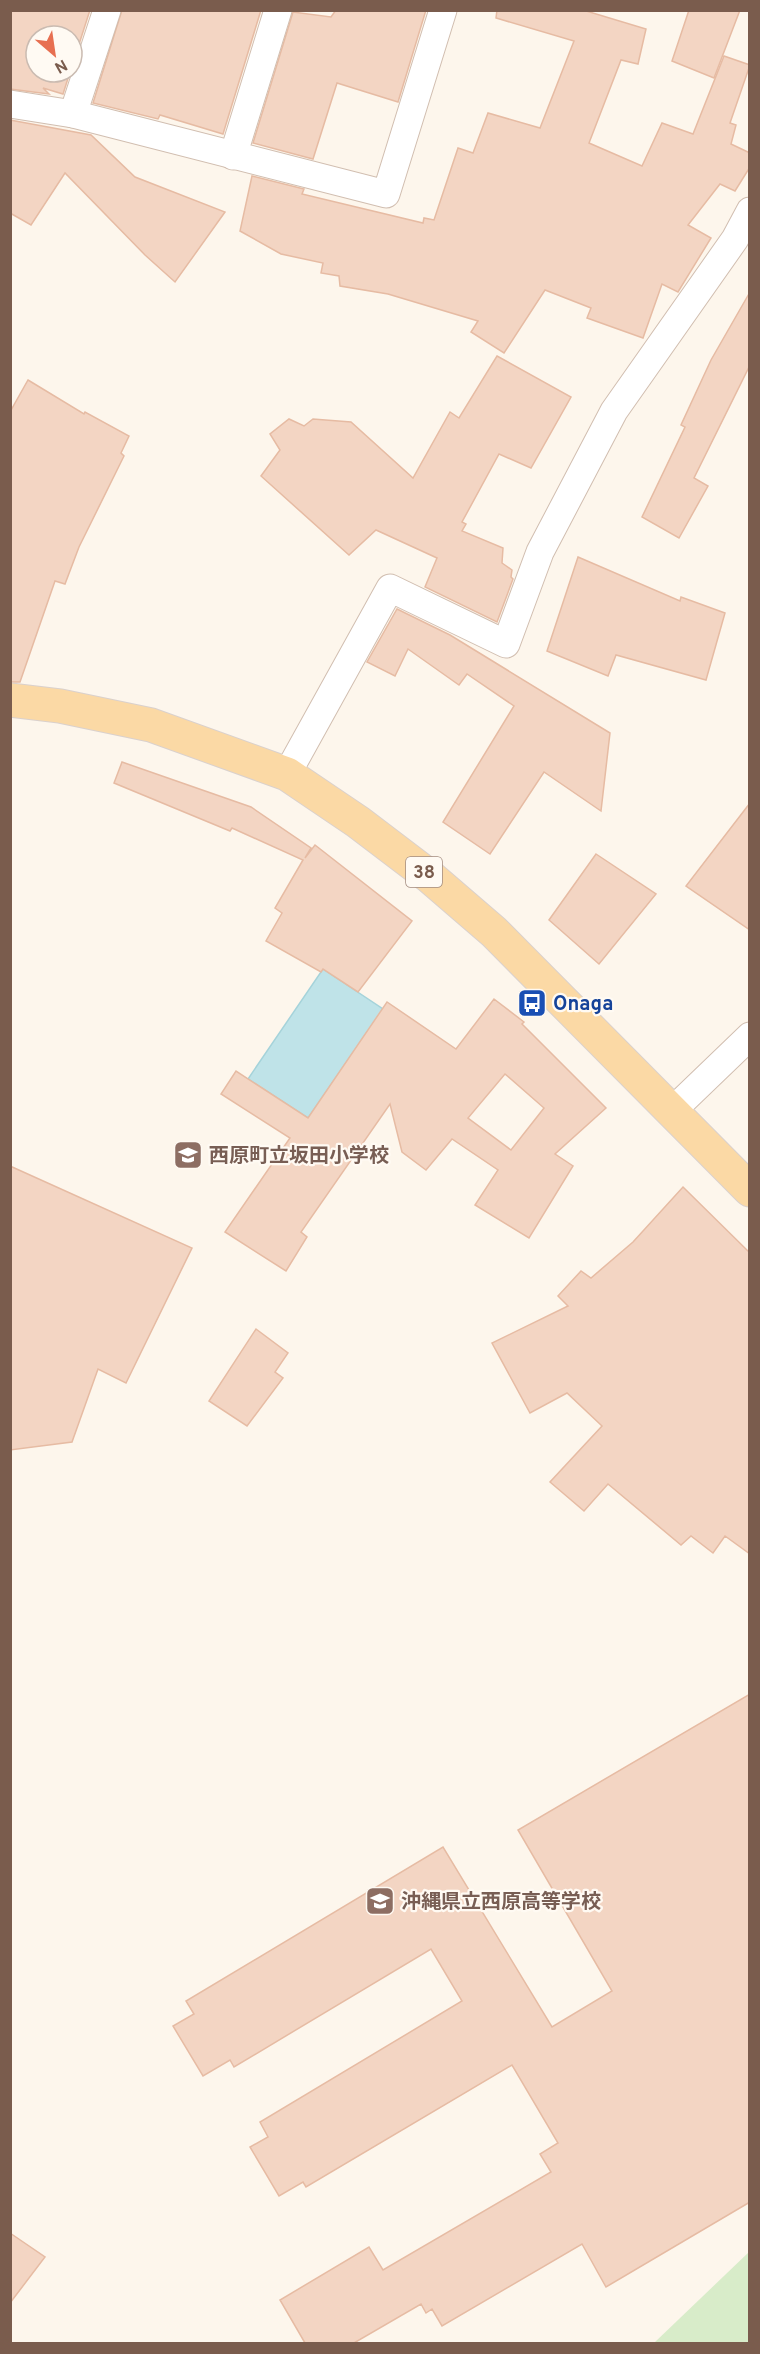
<svg xmlns="http://www.w3.org/2000/svg" width="760" height="2354" font-family="Overpass,'Noto Sans JP',sans-serif">
  <style>
    .green { fill: #d8ecc9 }
    .water { fill: #bfe3e8; stroke: #a5d3da; stroke-width: 1.5 }
    .building { fill: #f3d5c3; stroke: #e6bba3; stroke-width: 1.5; fill-rule: evenodd }
    .lines { fill: none; stroke-linecap: round; stroke-linejoin: round }
    .minor-casing { stroke: #d1beb0; stroke-width: 29 }
    .primary-casing { stroke: #dad1cd; stroke-width: 35 }
    .minor { stroke: #fff; stroke-width: 27 }
    .primary { stroke: #fbd9a5; stroke-width: 33 }
    .labels { text-anchor: middle; stroke-width: 4.5; stroke-linejoin: round; paint-order: stroke }
    .shield { fill: #fffaf3; stroke: #a28b7f; stroke-width: 1.5 }
    .shield-label { font-size: 18px; font-weight: bold; fill: #7a5c4d }
    .transit-label { font-size: 20px; font-weight: bold; fill: #164399; stroke: #fffaf3; text-anchor: start }
    .education-label { font-size: 20px; font-weight: bold; fill: #785e54; stroke: #fffaf3; text-anchor: start }
  </style>
  <rect width="100%" height="100%" fill="#fdf6ec"/>
  <path class="green" d="M749 2252V2343H654Z"/>
  <path class="water" d="M323 969 383 1009 308 1118 248 1079Z"/>
  <g class="building">
    <path d="M10 10H90L72 66V36H36V72H70L63 94 43 88 49 94 10 89Z"/>
    <path d="M122 10H261L223 134 160 115 158 119 93 103Z"/>
    <path d="M336 10H426L398 102 337 83 313 159 253 143 293 12 331 17Z"/>
    <path d="M497 10H583L646 29 638 64 621 60 589 143 642 166 662 123 693 134 724 56 750 65 730 123 736 125 731 144 750 153V167L735 191 720 184 688 225 711 238 678 292 662 284 643 338 587 318 591 308 545 290 504 353 471 332 478 321 388 294 340 286 339 276 321 273 323 263 281 254 240 231 252 176 304 189 302 194 423 223 424 218 434 220 458 148 473 153 488 113 540 128 574 41 496 18Z"/>
    <path d="M689 10H740L714 78 672 61Z"/>
    <path d="M10 120 91 135 135 177 225 212 175 282 145 255 65 173 31 225 10 213Z"/>
    <path d="M750 292V365L694 478 708 486 679 538 642 517 685 427 681 425 711 360Z"/>
    <path d="M497 356 571 397 531 468 499 454 462 522 466 524 462 531 503 548 502 563 512 570 511 577 513 579 497 622 425 587 437 558 376 530 349 555 261 476 280 450 270 434 289 419 304 426 313 419 351 422 413 478 450 412 459 418Z"/>
    <path d="M28 380 84 414 85 412 129 436 121 453 124 456 79 547 65 584 55 581 20 682H10V412Z"/>
    <path d="M578 557 680 601 681 597 725 613 706 680 616 655 608 676 547 651Z"/>
    <path d="M397 609 450 635 610 733 601 811 544 772 490 854 443 822 514 706 467 674 459 685 408 649 395 676 367 662Z"/>
    <path d="M122 762 251 807 311 848 305 858 315 845 412 921 358 992 323 969 321 972 266 941 282 913 275 908 303 860 232 828 230 831 114 783Z"/>
    <path d="M750 803V930L686 886Z"/>
    <path d="M596 854 656 894 599 964 549 920Z"/>
    <path d="M494 999 524 1022 522 1024 606 1108 555 1154 573 1166 529 1238 475 1205 498 1170 452 1139 426 1170 402 1152 390 1104 301 1232 307 1237 286 1271 225 1232 290 1138 221 1094 236 1071 308 1118 387 1002 456 1049ZM505 1074 544 1108 511 1150 468 1118Z"/>
    <path d="M10 1166 192 1248 126 1383 98 1369 72 1442 10 1450Z"/>
    <path d="M683 1187 750 1253V1554L725 1536 713 1553 691 1536 681 1545 608 1484 584 1511 550 1482 602 1426 567 1393 530 1413 492 1343 568 1306 558 1296 581 1271 591 1278 633 1242Z"/>
    <path d="M256 1329 288 1353 275 1372 283 1378 247 1426 209 1401Z"/>
    <path d="M750 1694V2202L606 2287 582 2244 442 2326 432 2309 426 2313 421 2304 354 2343H305L280 2300 369 2247 383 2270 551 2172 540 2154 558 2143 512 2065 306 2187 303 2182 279 2196 250 2147 268 2137 260 2122 462 2001 431 1949 234 2067 230 2060 203 2076 173 2026 194 2014 186 2001 443 1847 552 2027 612 1991 518 1830Z"/>
    <path d="M10 2233 45 2257 10 2303Z"/>
  </g>
  <g class="lines">
    <g class="minor-casing">
      <g id="minor">
        <path d="M10 104 73 114 386 194 443 10"/>
        <path d="M73 114 107 10"/>
        <path d="M233 156 278 10"/>
        <path d="M287 774 390 588 506 644 540 552 614 411 735 239 750 211"/>
        <path d="M672 1111 750 1036"/>
      </g>
    </g>
    <g class="primary-casing">
      <path id="primary" d="M10 700 60 706 151 725 287 774 358 822 429 876 494 932 750 1190"/>
    </g>
    <use href="#minor" class="minor"/>
    <use href="#primary" class="primary"/>
  </g>
  <defs>
    <g id="bus-square" transform="scale(1.5)"><rect x="-9" y="-9" width="18" height="18" rx="4" fill="#1a4fb4" stroke="#fffaf3"/><path d="M-5-6H5V4H4V6H2V4H-2V6H-4V4H-5ZM-3.5-4V0h7V-4ZM-3.5 1.2v1.5H-2V1.2ZM2 1.2v1.5H3.5V1.2Z" fill="#fff"/></g>
    <g id="school-square" transform="scale(1.5)"><rect x="-9" y="-9" width="18" height="18" rx="4" fill="#8d6e63" stroke="#fffaf3"/><path d="M0-5L7-2L0 1L-7-2ZM-4 1L0 2.5L4 1V4Q0 6-4 4Z" fill="#fff"/></g>
  </defs>
  <g fill-rule="evenodd">
    <use href="#bus-square" x="532" y="1003"/>
    <use href="#school-square" x="188" y="1155"/>
    <use href="#school-square" x="380" y="1901"/>
  </g>
  <g class="labels">
    <rect class="shield" x="406" y="857" width="36" height="30" rx="4.5"/>
    <g class="shield-label">
      <text x="424" y="878">38</text>
    </g>
    <g class="transit-label">
      <text x="553" y="1010">Onaga</text>
    </g>
    <g class="education-label">
      <text x="209" y="1162">西原町立坂田小学校</text>
      <text x="401" y="1908">沖縄県立西原高等学校</text>
    </g>
  </g>
  <rect width="760" height="2354" fill="none" stroke="#7a5c4d" stroke-width="24"/>
  <g transform="translate(54 54) rotate(151)"><circle r="28" fill="#fffaf3" stroke="#cabbb1" stroke-width="1.5"/>
  <path d="M0-4.5L10 22L0 15L-10 22Z" fill="#e76f51"/>
  <text y="-9" font-size="16" font-weight="bold" text-anchor="middle" fill="#7a5c4d">N</text>
  </g>
</svg>
